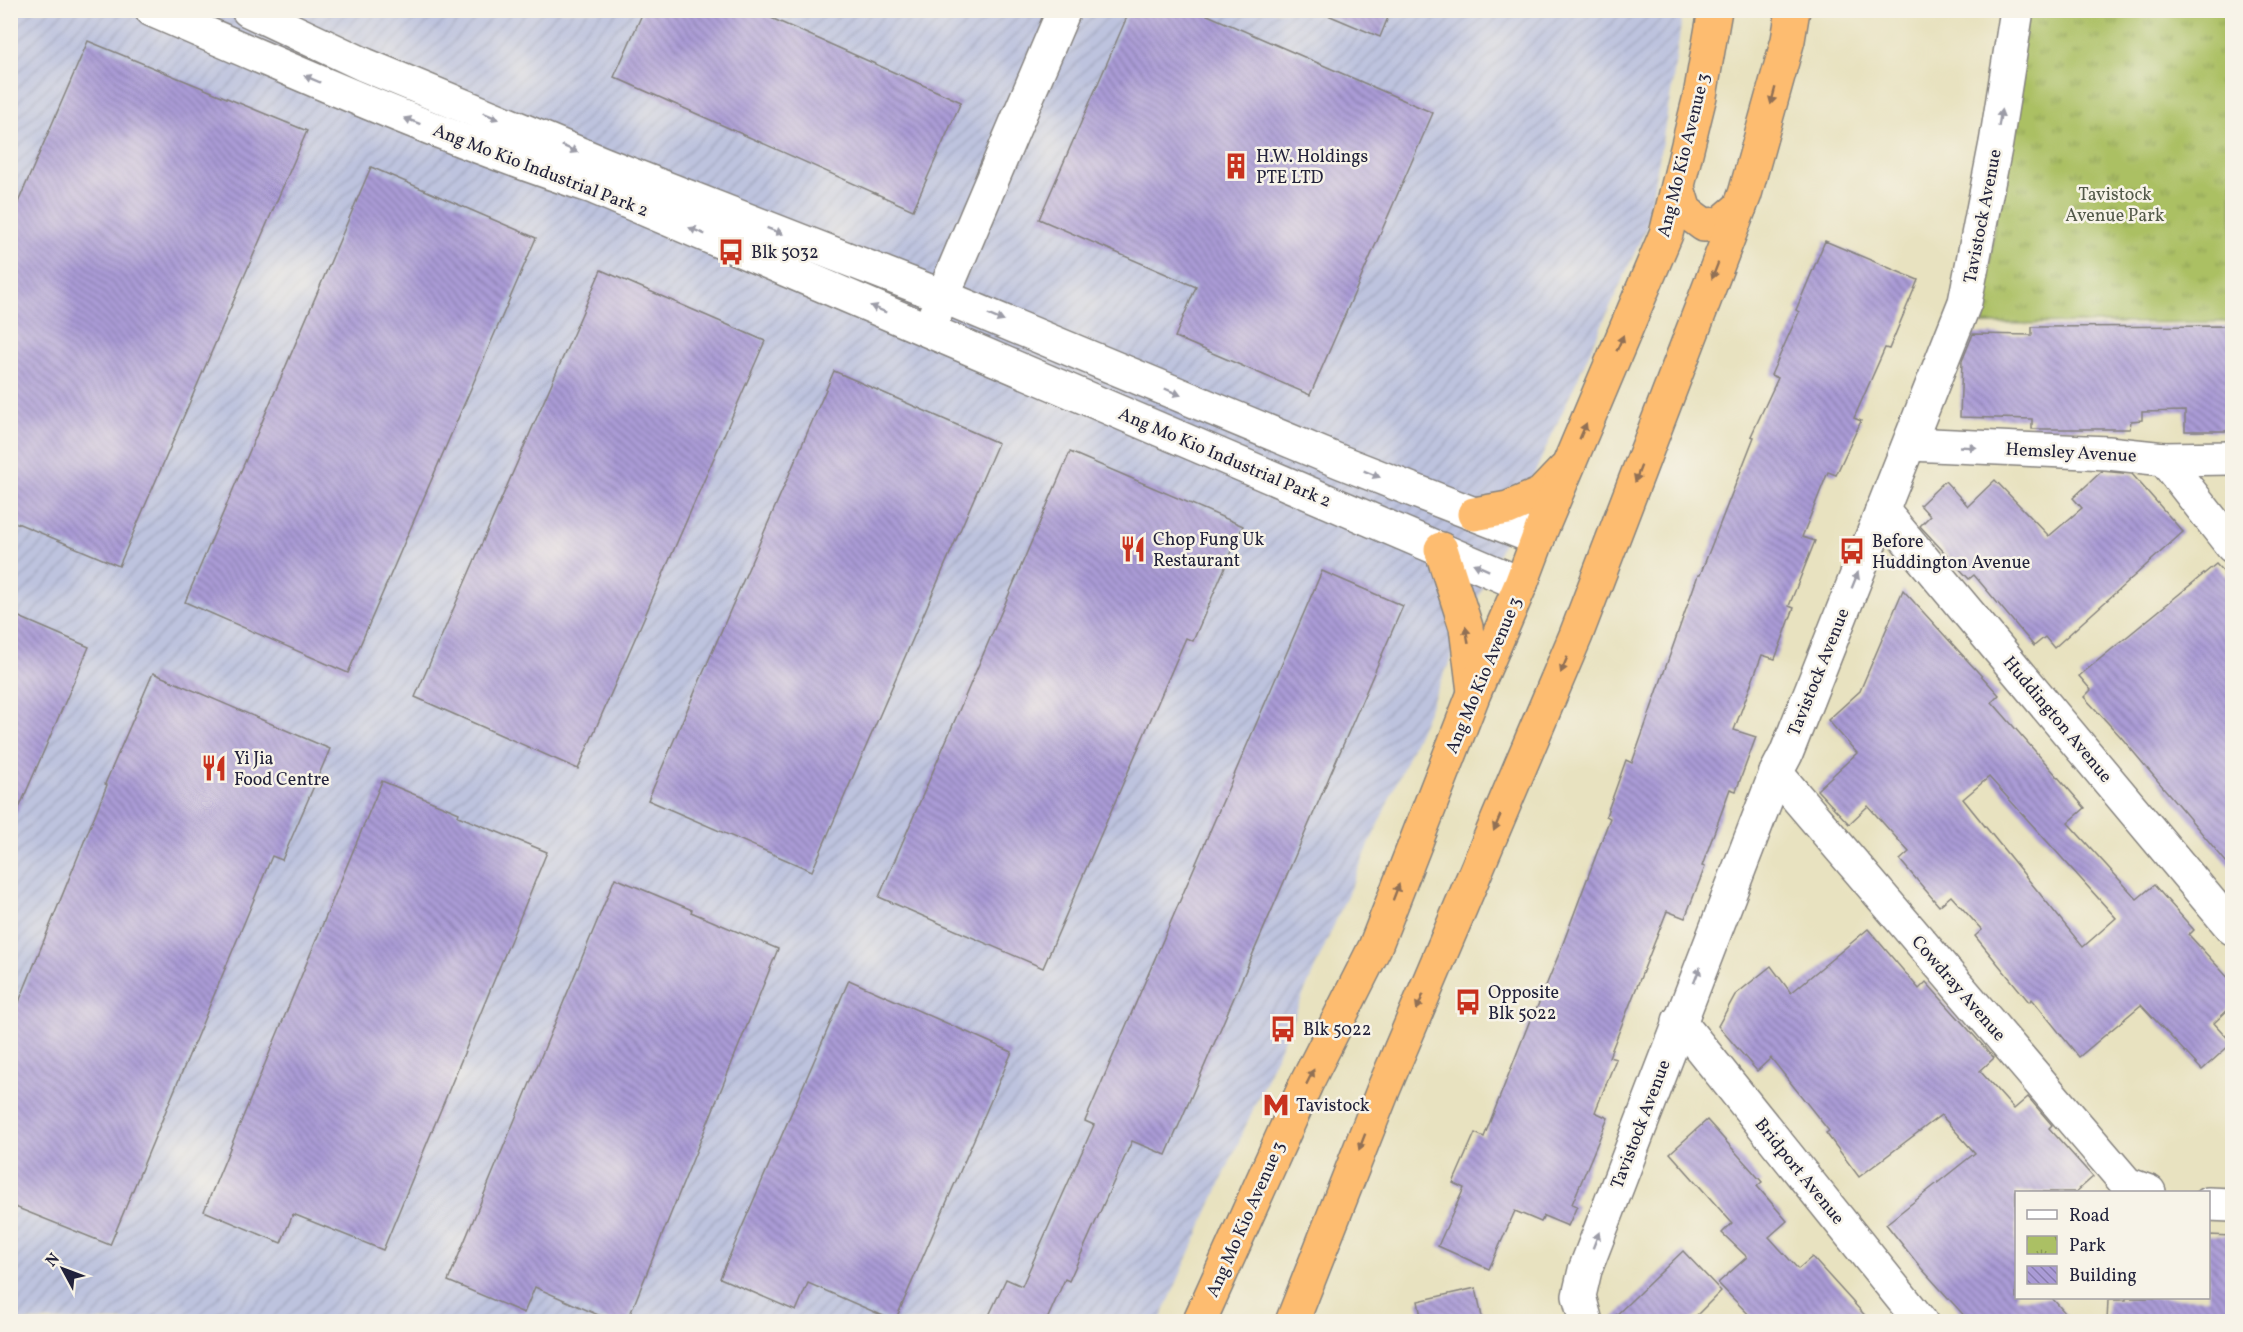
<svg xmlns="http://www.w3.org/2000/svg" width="2243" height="1332" font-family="Vollkorn,serif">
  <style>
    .industrial { fill: url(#industrial-furrows) }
    .park { fill: url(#park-tufts); stroke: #667150; stroke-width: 1.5 }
    .building { fill: url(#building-back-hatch); fill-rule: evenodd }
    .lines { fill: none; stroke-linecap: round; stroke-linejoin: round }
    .minor-casing { stroke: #85827e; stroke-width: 36 }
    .highway-casing { stroke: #85827e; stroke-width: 36 }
    .minor { stroke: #fff; stroke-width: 33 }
    .highway { stroke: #fdbc6f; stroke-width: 33 }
    .oneway { fill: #9c9ca7 }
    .oneway2 { fill: #906f55 }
    .labels { text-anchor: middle; stroke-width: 5; stroke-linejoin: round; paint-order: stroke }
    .street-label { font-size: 18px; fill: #22223b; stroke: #f7f3e8 }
    .poi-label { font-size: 18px; fill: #22223b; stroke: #f7f3e8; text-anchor: start }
    .park-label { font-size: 18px; fill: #525949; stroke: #f7f3e8 }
  </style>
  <defs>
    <pattern id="industrial-furrows" width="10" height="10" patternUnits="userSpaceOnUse" patternTransform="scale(1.5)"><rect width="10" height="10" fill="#bdc3de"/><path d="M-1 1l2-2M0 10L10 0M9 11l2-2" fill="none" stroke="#a2a7bf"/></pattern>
    <pattern id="park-tufts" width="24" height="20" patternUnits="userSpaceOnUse" patternTransform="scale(1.5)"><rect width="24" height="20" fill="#abc064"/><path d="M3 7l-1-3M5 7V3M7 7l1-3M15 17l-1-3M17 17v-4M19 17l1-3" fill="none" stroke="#8b9c54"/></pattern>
    <pattern id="building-back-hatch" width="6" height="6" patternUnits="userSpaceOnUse" patternTransform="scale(1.5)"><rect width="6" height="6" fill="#aa9bd6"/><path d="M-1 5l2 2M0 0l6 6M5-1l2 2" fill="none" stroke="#8a7eaf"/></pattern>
  </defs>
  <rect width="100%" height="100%" fill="#f7f3e8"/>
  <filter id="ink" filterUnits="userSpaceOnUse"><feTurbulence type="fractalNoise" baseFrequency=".0167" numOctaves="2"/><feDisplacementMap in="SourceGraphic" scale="12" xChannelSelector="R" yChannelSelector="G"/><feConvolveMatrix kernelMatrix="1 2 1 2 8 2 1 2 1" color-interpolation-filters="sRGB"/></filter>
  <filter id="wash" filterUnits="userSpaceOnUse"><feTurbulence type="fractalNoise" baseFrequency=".008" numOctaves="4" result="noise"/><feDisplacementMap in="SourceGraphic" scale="24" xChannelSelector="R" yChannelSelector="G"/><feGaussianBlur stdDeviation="1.35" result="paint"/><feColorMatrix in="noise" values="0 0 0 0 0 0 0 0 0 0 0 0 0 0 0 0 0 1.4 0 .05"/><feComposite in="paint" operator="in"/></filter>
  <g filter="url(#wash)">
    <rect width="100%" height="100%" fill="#e8e2c0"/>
    <path class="industrial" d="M10 11H1683L1671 93 1646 228 1471 613 1160 1321H11Z"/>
    <path class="park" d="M2028 11H2232V322L1983 324 1998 192Z"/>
    <g id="blocks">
      <g class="building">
        <path d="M644 10H753L961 102 913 210 614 77Z"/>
        <path d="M1130 10H1196L1433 113 1310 395 1175 337 1196 287 1039 219Z"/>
        <path d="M1316 10H1391L1380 37Z"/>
        <path d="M88 41 307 131 119 566 10 520V221Z"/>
        <path d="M371 167 536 238 348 673 185 602Z"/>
        <path d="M1825 241 1918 280 1889 349 1885 348 1854 418 1861 421 1836 475 1828 472 1802 537 1815 541 1789 606 1794 608 1775 659 1762 655 1734 730 1756 737 1736 791 1730 789 1702 866 1705 867 1685 918 1667 911 1609 1057 1616 1059 1595 1112 1608 1118 1572 1204 1577 1206 1568 1226 1544 1216 1541 1222 1515 1211 1489 1269 1438 1246 1464 1188 1453 1183 1475 1133 1484 1137 1532 1015H1534L1559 954 1610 818 1606 816 1626 760 1632 763 1698 575H1700L1754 437 1751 436 1778 378 1771 375 1799 312 1796 310Z"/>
        <path d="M601 270 765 341 578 769 415 697Z"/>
        <path d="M2232 326V431H2185V411L2142 412V420L2131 421 2130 429H2032V419L1960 417 1962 361 1973 334 2032 335V327Z"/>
        <path d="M834 371 998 443 812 871 648 800Z"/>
        <path d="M1070 452 1243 526 1193 641 1186 638 1043 968 879 897Z"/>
        <path d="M2102 471 2132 474 2183 532 2054 648 2045 637 2034 646 1974 575 1969 579 1920 526 1930 516 1920 505 1945 481 1968 506 1995 480 2049 536 2082 508 2073 498Z"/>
        <path d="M2216 564 2232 581V869L2120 736 2084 697 2091 690 2079 676Z"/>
        <path d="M1322 571 1403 606 1166 1155 1132 1141 1069 1281 1065 1279 1046 1322H986L1006 1279 1022 1286 1094 1125 1085 1121Z"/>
        <path d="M1903 590 1999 695 1992 702 2085 808 2068 823 2137 899 2154 885 2194 930 2189 935 2232 982V1006L2214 1023 2232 1043 2202 1070 2141 1005 2079 1057 2032 999 2029 1002 1975 936 1982 930 1951 896 1939 906 1900 860 1909 852 1868 806 1849 824 1817 790 1857 753 1828 720 1860 691ZM1989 777 2116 918 2083 947 1963 799Z"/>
        <path d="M10 613 89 647 10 829Z"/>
        <path d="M153 673 330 749 282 860 272 856 110 1245 10 1205V1024L107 785 105 784Z"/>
        <path d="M382 781 459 813 458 816 547 852 383 1250 293 1214 281 1243 204 1211Z"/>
        <path d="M615 878 692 910 691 912 778 949 627 1322H614L535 1287 524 1313 448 1281Z"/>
        <path d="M1868 929 1919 989 1926 982 1994 1058 1980 1071 2014 1109 2028 1097 2052 1125 2049 1128 2093 1177 2076 1192H2016V1298H2052L2073 1322H1970L1921 1268 1886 1224 1975 1153 1941 1115 1859 1177 1826 1133 1829 1131 1771 1058 1757 1071 1718 1026 1735 995 1771 966 1791 993Z"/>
        <path d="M849 980 1012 1052 895 1321 808 1283 796 1311 720 1278Z"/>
        <path d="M1707 1120 1762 1182 1757 1186 1787 1221 1769 1237 1798 1269 1812 1257 1871 1322H1756L1718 1283 1747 1257 1722 1233 1732 1223 1670 1153Z"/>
        <path d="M2208 1235 2232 1236V1322H2107L2108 1300H2126V1298H2208Z"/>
        <path d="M1683 1251 1721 1291 1690 1322H1609Z"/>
        <path d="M1476 1288 1483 1322H1422L1418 1301Z"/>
      </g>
    </g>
  </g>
  <g filter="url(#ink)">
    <use href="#blocks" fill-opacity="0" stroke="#85827e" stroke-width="1.5"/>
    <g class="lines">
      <g class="minor-casing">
        <g id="minor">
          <path d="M152 10C298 73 442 138 593 187L1521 584"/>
          <path d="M248 10 365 65 604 164 942 296 1341 462 1538 539"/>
          <path d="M934 317 1064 10"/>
          <path d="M1910 444 2108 453 2164 459 2232 458"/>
          <path d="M2164 459 2232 546"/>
          <path d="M1882 510 2232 928"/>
          <path d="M1776 773 2127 1184 2149 1192"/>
          <path d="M1679 1021 1921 1322"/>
          <path d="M2208 1204 2232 1205"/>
          <path d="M1586 1322 1579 1296 1585 1270 1776 773 1786 754 1965 302 1996 143 2017 10"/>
        </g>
      </g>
      <g class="highway-casing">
        <g id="highway">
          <path d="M1678 188 1685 211 1704 225 1720 224 1740 207"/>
          <path d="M1474 514 1508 508 1541 494 1564 470"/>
          <path d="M1441 549 1466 627 1474 692"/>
          <path d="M1199 1322 1306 1084 1375 947 1474 693 1521 584 1542 528 1666 234 1700 96 1715 10"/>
          <path d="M1292 1322 1384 1088 1576 635 1745 194 1788 40 1793 10"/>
        </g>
      </g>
      <use href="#minor" class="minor"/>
      <use href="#highway" class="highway"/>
    </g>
    <defs><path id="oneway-solid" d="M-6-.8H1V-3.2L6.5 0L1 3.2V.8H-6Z" transform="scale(1.5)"/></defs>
    <g class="oneway">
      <use href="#oneway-solid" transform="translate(312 79) rotate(-157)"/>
      <use href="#oneway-solid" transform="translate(491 116) rotate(22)"/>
      <use href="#oneway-solid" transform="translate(2000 118) rotate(-81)"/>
      <use href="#oneway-solid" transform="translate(412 121) rotate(-159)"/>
      <use href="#oneway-solid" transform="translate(570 149) rotate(24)"/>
      <use href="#oneway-solid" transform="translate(697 231) rotate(-157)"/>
      <use href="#oneway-solid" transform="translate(775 231) rotate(21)"/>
      <use href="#oneway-solid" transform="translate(878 309) rotate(-157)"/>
      <use href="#oneway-solid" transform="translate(996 318) rotate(23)"/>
      <use href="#oneway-solid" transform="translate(1173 392) rotate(23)"/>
      <use href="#oneway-solid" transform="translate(1968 447) rotate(3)"/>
      <use href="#oneway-solid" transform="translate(1372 474) rotate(22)"/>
      <use href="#oneway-solid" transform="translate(1481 567) rotate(-156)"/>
      <use href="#oneway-solid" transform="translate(1855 580) rotate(-68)"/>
      <use href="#oneway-solid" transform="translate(1697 975) rotate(-69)"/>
      <use href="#oneway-solid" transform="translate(1596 1240) rotate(-69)"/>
    </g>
    <g class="oneway2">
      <use href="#oneway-solid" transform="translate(1773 96) rotate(105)"/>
      <use href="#oneway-solid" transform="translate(1715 271) rotate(111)"/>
      <use href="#oneway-solid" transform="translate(1620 343) rotate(-67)"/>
      <use href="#oneway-solid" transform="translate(1583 431) rotate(-67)"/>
      <use href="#oneway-solid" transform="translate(1638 474) rotate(111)"/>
      <use href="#oneway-solid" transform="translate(1467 635) rotate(-100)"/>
      <use href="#oneway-solid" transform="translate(1564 665) rotate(113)"/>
      <use href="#oneway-solid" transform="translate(1497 823) rotate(113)"/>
      <use href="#oneway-solid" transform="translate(1396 892) rotate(-69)"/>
      <use href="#oneway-solid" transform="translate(1420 1002) rotate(113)"/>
      <use href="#oneway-solid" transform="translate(1310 1077) rotate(-64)"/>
      <use href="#oneway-solid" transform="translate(1362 1142) rotate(111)"/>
    </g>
  </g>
  <defs>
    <g id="building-bare" transform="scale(2.07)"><path d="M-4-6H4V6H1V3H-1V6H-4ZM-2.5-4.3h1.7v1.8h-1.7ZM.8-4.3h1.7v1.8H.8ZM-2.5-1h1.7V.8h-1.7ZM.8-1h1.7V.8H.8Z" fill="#c8321e" stroke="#f7f3e8" stroke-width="2.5" paint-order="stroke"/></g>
    <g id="bus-bare" transform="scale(2.07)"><path d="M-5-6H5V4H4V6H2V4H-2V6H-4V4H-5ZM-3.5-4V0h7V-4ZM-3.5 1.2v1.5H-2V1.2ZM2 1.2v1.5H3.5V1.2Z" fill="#c8321e" stroke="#f7f3e8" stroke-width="2.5" paint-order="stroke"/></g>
    <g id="restaurant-bare" transform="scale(2.07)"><path d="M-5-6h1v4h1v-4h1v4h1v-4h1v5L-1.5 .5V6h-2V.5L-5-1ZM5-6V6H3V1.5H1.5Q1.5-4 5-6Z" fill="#c8321e" stroke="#f7f3e8" stroke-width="2.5" paint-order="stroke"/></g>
    <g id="metro-bare" transform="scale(2.07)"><path d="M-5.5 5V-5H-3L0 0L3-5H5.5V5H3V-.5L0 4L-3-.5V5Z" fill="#c8321e" stroke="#f7f3e8" stroke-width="2.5" paint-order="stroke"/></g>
  </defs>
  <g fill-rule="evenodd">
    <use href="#building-bare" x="1236" y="166"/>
    <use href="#bus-bare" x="731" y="252"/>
    <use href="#restaurant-bare" x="1133" y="549"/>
    <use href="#bus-bare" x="1852" y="551"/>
    <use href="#restaurant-bare" x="214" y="768"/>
    <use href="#bus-bare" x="1468" y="1002"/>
    <use href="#bus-bare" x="1283" y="1029"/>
    <use href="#metro-bare" x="1276" y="1105"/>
  </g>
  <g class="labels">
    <g class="street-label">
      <text transform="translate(1683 155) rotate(-76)" y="6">Ang Mo Kio Avenue 3</text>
      <text transform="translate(541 170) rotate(21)" y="6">Ang Mo Kio Industrial Park 2</text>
      <text transform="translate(1982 216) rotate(-79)" y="6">Tavistock Avenue</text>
      <text transform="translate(2071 452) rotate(3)" y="6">Hemsley Avenue</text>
      <text transform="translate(1225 457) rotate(23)" y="6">Ang Mo Kio Industrial Park 2</text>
      <text transform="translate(1818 672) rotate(-68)" y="6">Tavistock Avenue</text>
      <text transform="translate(1483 675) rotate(-67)" y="6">Ang Mo Kio Avenue 3</text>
      <text transform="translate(2058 719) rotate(50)" y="6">Huddington Avenue</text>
      <text transform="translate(1959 988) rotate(49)" y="6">Cowdray Avenue</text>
      <text transform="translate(1640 1124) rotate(-69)" y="6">Tavistock Avenue</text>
      <text transform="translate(1800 1171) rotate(51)" y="6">Bridport Avenue</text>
      <text transform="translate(1245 1219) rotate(-66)" y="6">Ang Mo Kio Avenue 3</text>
    </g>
    <g class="poi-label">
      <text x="1256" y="162">H.W. Holdings<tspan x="1256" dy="21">PTE LTD</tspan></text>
      <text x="751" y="258">Blk 5032</text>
      <text x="1153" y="545">Chop Fung Uk<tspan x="1153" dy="21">Restaurant</tspan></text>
      <text x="1872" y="547">Before<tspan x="1872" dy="21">Huddington Avenue</tspan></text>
      <text x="234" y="764">Yi Jia<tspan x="234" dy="21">Food Centre</tspan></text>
      <text x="1488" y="998">Opposite<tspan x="1488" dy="21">Blk 5022</tspan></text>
      <text x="1303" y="1035">Blk 5022</text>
      <text x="1296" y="1111">Tavistock</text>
    </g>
    <g class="park-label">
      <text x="2115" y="200">Tavistock<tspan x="2115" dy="21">Avenue Park</tspan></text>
    </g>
  </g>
  <rect width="2243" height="1332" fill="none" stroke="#f7f3e8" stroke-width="36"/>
  <rect x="2015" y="1191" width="195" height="108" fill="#f7f3e8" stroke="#a29fa3" stroke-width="1.5"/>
  <rect x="2027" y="1210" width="30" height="9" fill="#ffffff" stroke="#a29fa3" stroke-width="1.5"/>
  <text x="2069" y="1221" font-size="18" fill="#22223b">Road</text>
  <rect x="2027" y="1236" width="30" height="18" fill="url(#park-tufts)" stroke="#a29fa3" stroke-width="1.5"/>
  <text x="2069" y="1251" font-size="18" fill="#22223b">Park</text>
  <rect x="2027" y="1266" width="30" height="18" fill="url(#building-back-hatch)" stroke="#a29fa3" stroke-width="1.5"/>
  <text x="2069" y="1281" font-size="18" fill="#22223b">Building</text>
  <g transform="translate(63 1269) rotate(311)" stroke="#f7f3e8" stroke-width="4.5" paint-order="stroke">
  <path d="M0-4.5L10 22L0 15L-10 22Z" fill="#22223b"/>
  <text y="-9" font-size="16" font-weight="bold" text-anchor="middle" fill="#22223b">N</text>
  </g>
</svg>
